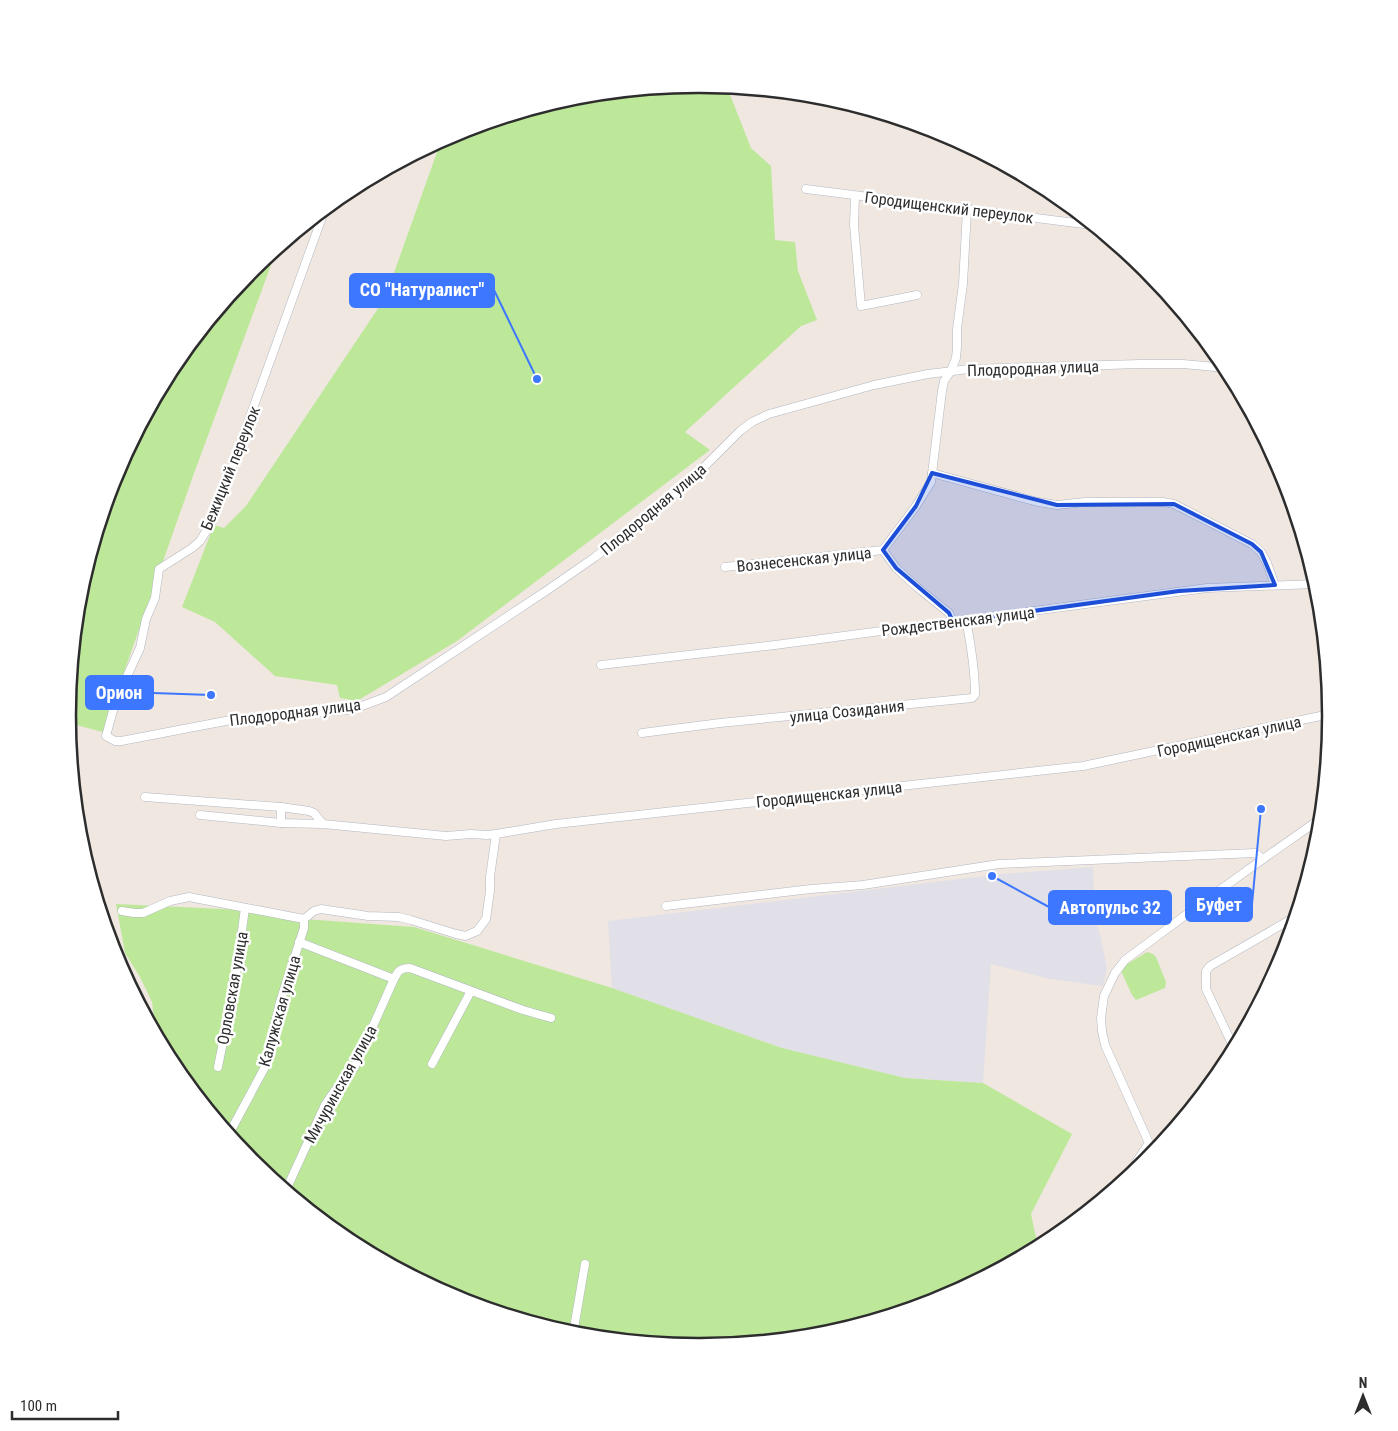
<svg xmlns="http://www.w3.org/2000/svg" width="1398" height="1431" font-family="'Roboto Condensed',sans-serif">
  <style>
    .industrial { fill: #e1e0e8 }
    .green { fill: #bde89a }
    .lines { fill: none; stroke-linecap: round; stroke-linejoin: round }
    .minor-casing { stroke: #b3b7c1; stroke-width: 9 }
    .minor { stroke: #fff; stroke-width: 8 }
    .marked { fill: #1d4ed8; fill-opacity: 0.2; stroke: #1d4ed8; stroke-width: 4; stroke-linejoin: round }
    .labels { text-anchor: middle; stroke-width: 5; stroke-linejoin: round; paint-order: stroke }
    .street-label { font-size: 16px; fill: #2d2d2d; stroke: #fff }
    .rim { fill: none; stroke: #2d2d2d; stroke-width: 2.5 }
    .leader { fill: none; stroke: #3d76ff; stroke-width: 2 }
    .callout-dot { fill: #3d76ff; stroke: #fff; stroke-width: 2 }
    .callout { fill: #3d76ff; stroke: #3d76ff; stroke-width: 2 }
    .callout-label { font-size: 18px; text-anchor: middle; font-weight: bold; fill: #fff }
  </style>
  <rect width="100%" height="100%" fill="#efe7e0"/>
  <path class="industrial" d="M1093 867 1095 917 1101 938 1107 969 1103 986 1050 979 991 964 983 1083 905 1078 782 1048 612 988 608 921 1002 874Z"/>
  <g class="green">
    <path d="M699 84 727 87 751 148 771 166 775 240 795 242 798 271 817 320 801 326 685 432 710 450 457 641 357 701 340 698 337 685 275 676 215 622 182 607 214 525 224 528 246 506 385 298 441 141 458 132 576 96Z"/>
    <path d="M277 249 193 476 103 732 68 723V715L80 592 116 474 174 364 253 269Z"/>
    <path d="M116 904 245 910 304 919 414 927 612 988 782 1048 905 1078 983 1083 1072 1134 1031 1214 1038 1247 940 1299 822 1335 699 1347 576 1335 457 1299 348 1240 252 1162 174 1066 156 1033 152 1002 140 977 125 953Z"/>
    <path d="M1147 952 1153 954 1156 957 1166 982 1165 988 1136 1000 1132 995 1121 971 1124 966Z"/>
  </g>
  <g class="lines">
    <g class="minor-casing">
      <g id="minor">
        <path d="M806 189 1092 225"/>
        <path d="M855 196 854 225 861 306 917 295"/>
        <path d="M325 209 212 522 200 541 192 548 159 569 155 598 146 619 140 648 116 700 106 736 115 741H121L236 719 347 710 362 706 386 697 549 589 595 557 660 507 698 473 740 431 752 422 769 414 874 385 928 374 969 369 1140 364H1183L1226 368"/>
        <path d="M932 473 1038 502 1057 505 1085 502H1163L1174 504 1252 544 1261 552 1267 563 1275 585"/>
        <path d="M883 550 916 506 931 482 942 391 944 381 951 371 956 358 957 347V329L963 284 967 210"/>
        <path d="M883 550 896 568 918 588 949 613 953 622"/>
        <path d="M725 567 883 550"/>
        <path d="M601 665 775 645 1207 588 1316 584"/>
        <path d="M642 733 720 723 972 698 975 695C975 670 971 645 966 620"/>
        <path d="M145 797 281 807"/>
        <path d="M200 815 281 823"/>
        <path d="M323 824 314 813 309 811 281 807V823L323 824 446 836 471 834 487 835 496 834 556 824 1083 766 1330 714"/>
        <path d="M666 906 811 889 863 885 999 864 1255 853 1263 859 1320 819"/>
        <path d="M122 911 134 913H143L170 901 189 897 304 919"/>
        <path d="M299 942 394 979C398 971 400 968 410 968L523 1010 551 1018"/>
        <path d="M1234 1048 1206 989V971L1210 966 1217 962 1295 917"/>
        <path d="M432 1064 471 991"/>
        <path d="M218 1067 235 983 245 908"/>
        <path d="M230 1132 265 1067 280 1002 304 928V919L314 911 321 909 368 916 399 917 411 920 456 934 466 936 470 934 477 931 486 919 490 891V877L496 834"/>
        <path d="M1125 1179 1149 1143 1105 1045 1102 1031 1101 1018 1104 996 1115 973 1125 960 1210 897 1263 859"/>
        <path d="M286 1190 325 1105 335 1090 342 1084 349 1076 356 1064 394 979"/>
        <path d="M573 1334 585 1264"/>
      </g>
    </g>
    <use href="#minor" class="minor"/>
  </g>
  <path class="marked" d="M932 473 1057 505 1174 504 1252 544 1261 552 1275 585 1179 591 953 622 949 613 896 568 883 550 916 506Z"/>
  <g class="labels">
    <g class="street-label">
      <text transform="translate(949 207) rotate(7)" y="6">Городищенский переулок</text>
      <text transform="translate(1033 368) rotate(-2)" y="6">Плодородная улица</text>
      <text transform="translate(230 468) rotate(-68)" y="6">Бежицкий переулок</text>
      <text transform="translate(653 509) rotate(-40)" y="6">Плодородная улица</text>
      <text transform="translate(804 559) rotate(-6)" y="6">Вознесенская улица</text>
      <text transform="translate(958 621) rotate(-7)" y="6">Рождественская улица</text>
      <text transform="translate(847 711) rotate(-6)" y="6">улица Созидания</text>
      <text transform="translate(295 712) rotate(-7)" y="6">Плодородная улица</text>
      <text transform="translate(1229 736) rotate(-12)" y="6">Городищенская улица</text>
      <text transform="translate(829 794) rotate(-6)" y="6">Городищенская улица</text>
      <text transform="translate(232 988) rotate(-80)" y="6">Орловская улица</text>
      <text transform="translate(279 1011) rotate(-74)" y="6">Калужская улица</text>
      <text transform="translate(340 1084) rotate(-61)" y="6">Мичуринская улица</text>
    </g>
  </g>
  <path d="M0 0H1398V1431H0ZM698 93H700A622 622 0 0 1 1322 715V716A622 622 0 0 1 700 1338H698A622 622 0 0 1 76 716V715A622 622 0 0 1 698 93Z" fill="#fff" fill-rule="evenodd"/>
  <path class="rim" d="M698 93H700A622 622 0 0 1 1322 715V716A622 622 0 0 1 700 1338H698A622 622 0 0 1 76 716V715A622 622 0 0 1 698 93Z"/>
  <path class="leader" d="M537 379L494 290M211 695L153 693M1261 809L1252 904M992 876L1049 907"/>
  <g class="callout-dot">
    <circle cx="537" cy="379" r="5"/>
    <circle cx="211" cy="695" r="5"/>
    <circle cx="1261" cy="809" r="5"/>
    <circle cx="992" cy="876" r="5"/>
  </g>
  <g class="callout">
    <rect x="350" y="274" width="144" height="33" rx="5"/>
    <rect x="86" y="676" width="67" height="33" rx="5"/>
    <rect x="1186" y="888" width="66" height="33" rx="5"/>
    <rect x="1049" y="891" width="122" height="33" rx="5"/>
  </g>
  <g class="callout-label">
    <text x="422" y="296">СО "Натуралист"</text>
    <text x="119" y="699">Орион</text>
    <text x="1219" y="911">Буфет</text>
    <text x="1110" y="914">Автопульс 32</text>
  </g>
  <g transform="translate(1363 1396)" stroke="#ffffff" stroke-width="4" paint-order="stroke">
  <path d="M0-4L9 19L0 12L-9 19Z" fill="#2d2d2d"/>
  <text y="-8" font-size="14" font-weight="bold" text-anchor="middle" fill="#2d2d2d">N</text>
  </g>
  <path d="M12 1411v8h106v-8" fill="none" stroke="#2d2d2d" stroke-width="2.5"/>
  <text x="20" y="1411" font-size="15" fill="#2d2d2d" stroke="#ffffff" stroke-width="4" paint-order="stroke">100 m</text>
</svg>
